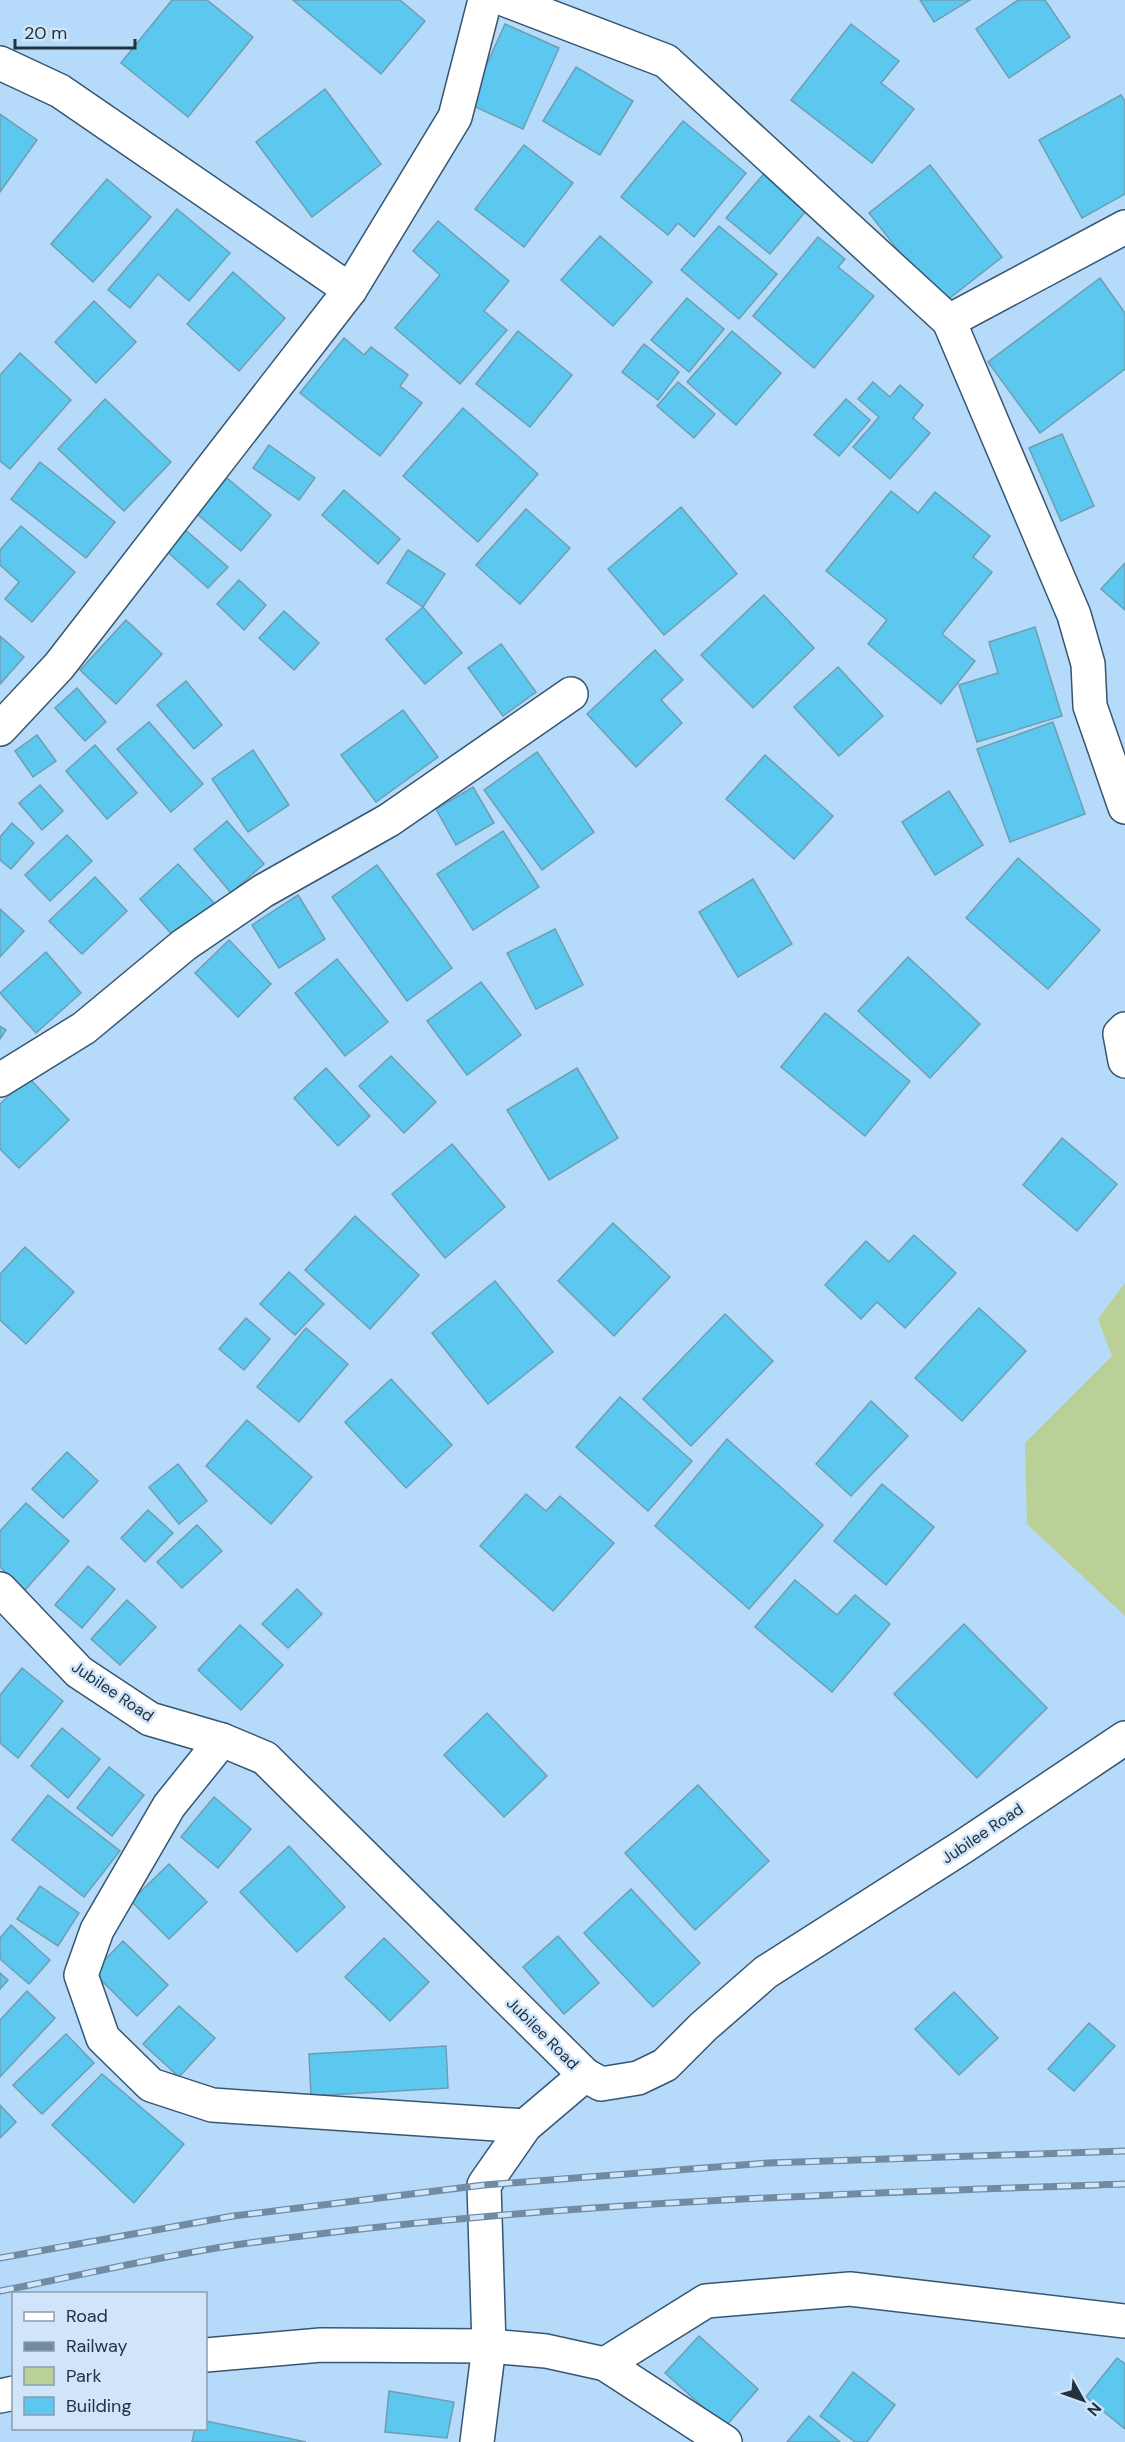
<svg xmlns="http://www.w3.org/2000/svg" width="1125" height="2442" font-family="'DM Sans',sans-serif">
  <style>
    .green { fill: #bad096 }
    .building { fill: #5cc8f0; stroke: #6e9eb1; stroke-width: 1.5 }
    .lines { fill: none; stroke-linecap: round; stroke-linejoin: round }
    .minor-casing { stroke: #365671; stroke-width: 36 }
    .minor { stroke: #fff; stroke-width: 33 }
    .rail-casing { stroke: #718ba2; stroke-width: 7 }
    .rail { stroke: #d0e5f9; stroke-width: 4.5; stroke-dasharray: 14; stroke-linecap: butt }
    .labels { text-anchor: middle; stroke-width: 5; stroke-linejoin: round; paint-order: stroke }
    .street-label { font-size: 16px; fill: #23323e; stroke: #d0e5f9 }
  </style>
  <rect width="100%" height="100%" fill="#b6dafa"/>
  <path class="green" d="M1125 1283V1616L1027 1524 1025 1443 1112 1356 1098 1319Z"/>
  <g class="building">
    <path d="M172 0H207L253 37 188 117 121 63Z"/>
    <path d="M293 0H400L425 21 381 74Z"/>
    <path d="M920 0H970L934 22Z"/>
    <path d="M1018 0H1045L1070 37 1009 78 976 29Z"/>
    <path d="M505 24 559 48 523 129 469 104Z"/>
    <path d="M851 24 899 61 881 83 914 109 872 163 791 100Z"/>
    <path d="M576 67 633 101 600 155 543 121Z"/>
    <path d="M325 89 381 164 312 217 256 142Z"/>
    <path d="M1121 95 1125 101V194L1082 218 1039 140Z"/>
    <path d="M0 114 37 140 0 192Z"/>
    <path d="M683 121 746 173 694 237 678 223 668 235 621 197Z"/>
    <path d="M524 145 573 183 524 247 475 209Z"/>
    <path d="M930 165 1002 257 941 305 869 213Z"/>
    <path d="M768 169 811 205 770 254 726 218Z"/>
    <path d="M107 179 151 217 93 282 51 244Z"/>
    <path d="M177 209 230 253 189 301 158 274 130 308 108 290Z"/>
    <path d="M438 221 509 281 484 311 507 330 460 384 395 328 440 275 413 251Z"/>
    <path d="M719 226 777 274 739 319 681 270Z"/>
    <path d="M600 236 652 282 613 326 561 280Z"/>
    <path d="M818 237 845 259 838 267 874 296 814 368 753 316Z"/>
    <path d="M233 272 285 318 239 371 187 324Z"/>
    <path d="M1100 278 1125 313V369L1040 433 988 362Z"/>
    <path d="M687 298 724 329 689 372 651 340Z"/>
    <path d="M94 301 136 342 96 383 55 342Z"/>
    <path d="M518 331 572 375 530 427 476 384Z"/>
    <path d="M732 331 781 373 736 425 687 382Z"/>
    <path d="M344 338 364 355 371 347 408 375 400 386 422 403 380 456 300 393Z"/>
    <path d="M644 344 679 372 658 400 622 372Z"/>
    <path d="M20 353 71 400 10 469 0 461V375Z"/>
    <path d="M678 382 715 414 694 438 657 406Z"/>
    <path d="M873 382 890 397 900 385 923 405 913 418 930 433 890 479 853 447 879 417 858 399Z"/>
    <path d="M105 399 171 462 124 511 58 449Z"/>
    <path d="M846 399 870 420 839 456 814 435Z"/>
    <path d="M463 408 538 474 478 542 403 476Z"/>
    <path d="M1062 434 1094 506 1061 521 1029 448Z"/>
    <path d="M269 445 315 478 299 500 253 468Z"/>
    <path d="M40 462 115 522 86 558 11 499Z"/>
    <path d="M227 478 271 515 241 551 197 514Z"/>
    <path d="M344 490 400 539 378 564 322 515Z"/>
    <path d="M891 491 918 513 935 492 990 536 973 557 992 572 942 634 975 661 941 704 868 644 887 620 826 571Z"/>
    <path d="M681 507 737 574 664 635 608 569Z"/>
    <path d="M526 509 570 548 520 604 476 565Z"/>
    <path d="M21 526 75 572 32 622 5 599 19 582 0 565V550Z"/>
    <path d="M182 527 228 567 208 588 163 548Z"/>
    <path d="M408 550 445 574 423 607 387 583Z"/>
    <path d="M1125 563V610L1101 589Z"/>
    <path d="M239 580 266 605 244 630 217 604Z"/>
    <path d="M764 595 814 648 753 708 701 655Z"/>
    <path d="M423 607 462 653 425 684 386 639Z"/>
    <path d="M284 611 319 643 294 670 259 638Z"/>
    <path d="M126 620 162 654 116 704 80 670Z"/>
    <path d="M1035 627 1062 716 977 742 959 685 998 673 989 642Z"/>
    <path d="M0 636 24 657 0 684Z"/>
    <path d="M501 644 536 692 503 716 468 668Z"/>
    <path d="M655 650 683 680 661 700 682 723 636 767 587 714Z"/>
    <path d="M838 667 883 716 839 756 794 707Z"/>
    <path d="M186 681 222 725 194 749 157 705Z"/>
    <path d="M77 688 106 722 85 741 55 708Z"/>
    <path d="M403 710 438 757 376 802 341 755Z"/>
    <path d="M149 722 203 784 171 812 117 749Z"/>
    <path d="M1053 722 1085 814 1010 842 977 749Z"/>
    <path d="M37 735 56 761 33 777 15 751Z"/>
    <path d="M95 745 137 793 107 819 66 771Z"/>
    <path d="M253 750 289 805 248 832 212 779Z"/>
    <path d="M537 752 594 832 542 870 484 790Z"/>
    <path d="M765 755 833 816 794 859 726 799Z"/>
    <path d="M40 785 63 811 42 830 19 803Z"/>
    <path d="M473 787 494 823 456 845 436 809Z"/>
    <path d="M949 791 983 845 935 875 902 822Z"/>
    <path d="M227 821 264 864 231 893 194 849Z"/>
    <path d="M12 823 34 843 11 869 0 860V837Z"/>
    <path d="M503 831 539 887 473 930 437 874Z"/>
    <path d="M67 835 92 861 50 901 25 875Z"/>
    <path d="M1018 858 1100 930 1048 989 966 918Z"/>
    <path d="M178 864 214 903 176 939 140 899Z"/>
    <path d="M377 865 452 968 407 1001 332 897Z"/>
    <path d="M95 877 127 911 82 954 49 921Z"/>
    <path d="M753 879 792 944 738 977 699 912Z"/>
    <path d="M298 895 325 939 279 968 252 925Z"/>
    <path d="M0 909 24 931 0 957Z"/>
    <path d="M555 929 583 985 536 1009 507 953Z"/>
    <path d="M229 940 271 984 238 1017 195 973Z"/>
    <path d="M46 952 81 993 36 1033 0 993Z"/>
    <path d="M908 957 980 1024 930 1078 858 1011Z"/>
    <path d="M337 959 388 1022 345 1056 295 993Z"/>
    <path d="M481 982 521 1035 467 1075 427 1021Z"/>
    <path d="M825 1013 910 1081 865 1136 781 1067Z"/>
    <path d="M0 1026 6 1030 0 1039Z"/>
    <path d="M391 1056 436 1102 404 1133 359 1086Z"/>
    <path d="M326 1068 370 1116 338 1146 294 1098Z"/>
    <path d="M577 1068 618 1138 549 1180 507 1110Z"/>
    <path d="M28 1077 69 1120 19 1168 0 1149V1104Z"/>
    <path d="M1062 1138 1117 1184 1077 1231 1023 1185Z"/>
    <path d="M452 1144 505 1207 445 1258 392 1194Z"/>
    <path d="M355 1216 419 1275 370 1329 305 1270Z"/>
    <path d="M613 1223 670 1277 614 1336 558 1281Z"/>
    <path d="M914 1235 956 1273 905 1328 877 1302 861 1319 825 1285 866 1241 889 1262Z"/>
    <path d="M25 1247 74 1292 26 1344 0 1320V1274Z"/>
    <path d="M289 1272 324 1304 295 1335 260 1304Z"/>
    <path d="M495 1281 553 1352 488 1404 432 1333Z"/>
    <path d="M979 1308 1026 1351 962 1421 915 1378Z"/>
    <path d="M725 1314 773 1361 691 1446 643 1399Z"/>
    <path d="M246 1318 270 1339 244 1370 219 1349Z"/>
    <path d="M306 1328 348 1364 299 1422 257 1387Z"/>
    <path d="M391 1379 452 1445 406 1488 345 1422Z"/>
    <path d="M620 1397 692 1461 648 1511 576 1447Z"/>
    <path d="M871 1401 908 1436 851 1496 816 1464Z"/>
    <path d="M247 1420 312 1477 271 1524 206 1466Z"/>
    <path d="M727 1439 823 1525 749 1609 655 1526Z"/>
    <path d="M67 1452 98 1481 63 1518 32 1489Z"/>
    <path d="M178 1464 207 1501 179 1524 149 1487Z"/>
    <path d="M882 1484 934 1527 886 1585 834 1541Z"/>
    <path d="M526 1494 546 1511 560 1496 614 1543 553 1611 480 1546Z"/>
    <path d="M26 1503 69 1541 25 1590 0 1567V1531Z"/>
    <path d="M148 1510 173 1533 145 1562 121 1538Z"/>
    <path d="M197 1525 222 1551 182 1588 157 1562Z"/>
    <path d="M88 1566 115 1589 82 1628 55 1605Z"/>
    <path d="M795 1580 837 1615 855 1595 890 1624 832 1692 755 1627Z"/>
    <path d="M297 1589 322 1614 288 1648 262 1624Z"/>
    <path d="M127 1600 156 1627 120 1665 91 1639Z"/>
    <path d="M964 1624 1047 1708 977 1778 894 1694Z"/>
    <path d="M240 1625 283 1665 241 1710 198 1670Z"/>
    <path d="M22 1668 63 1701 18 1758 0 1743V1695Z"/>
    <path d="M487 1713 547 1776 504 1817 444 1755Z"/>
    <path d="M62 1728 100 1759 68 1798 31 1766Z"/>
    <path d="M109 1767 144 1795 112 1836 77 1808Z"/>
    <path d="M698 1785 769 1861 695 1930 625 1853Z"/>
    <path d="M48 1795 120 1851 84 1897 12 1840Z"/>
    <path d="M214 1797 251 1829 218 1868 181 1837Z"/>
    <path d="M289 1846 345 1907 297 1952 240 1892Z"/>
    <path d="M169 1864 207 1902 169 1939 131 1901Z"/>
    <path d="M40 1886 79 1913 58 1946 17 1919Z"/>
    <path d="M631 1889 700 1963 653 2007 584 1933Z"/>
    <path d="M11 1925 50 1960 29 1984 0 1959V1938Z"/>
    <path d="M558 1936 599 1983 564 2014 523 1967Z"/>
    <path d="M384 1938 429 1982 390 2021 345 1977Z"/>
    <path d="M123 1941 168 1985 137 2016 93 1972Z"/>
    <path d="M0 1973 8 1980 0 1989Z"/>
    <path d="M27 1991 55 2018 0 2077V2020Z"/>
    <path d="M954 1992 998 2038 959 2075 915 2029Z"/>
    <path d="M179 2006 215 2038 179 2077 143 2044Z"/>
    <path d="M1089 2023 1115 2046 1074 2091 1048 2069Z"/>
    <path d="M66 2034 94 2063 42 2114 13 2085Z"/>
    <path d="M446 2046 448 2088 311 2096 309 2054Z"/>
    <path d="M102 2074 184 2144 134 2203 52 2125Z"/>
    <path d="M0 2105 16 2122 0 2138Z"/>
    <path d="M699 2336 758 2389 725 2427 665 2373Z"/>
    <path d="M1117 2358 1125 2364V2429L1086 2397Z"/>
    <path d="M853 2372 895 2405 867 2442H855L820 2416Z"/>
    <path d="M389 2391 454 2402 447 2438 385 2432Z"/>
    <path d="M809 2416 840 2442H787Z"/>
    <path d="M206 2421 306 2442H192L195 2428H206Z"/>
  </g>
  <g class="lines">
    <g class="minor-casing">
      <g id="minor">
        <path d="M506 0 666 61 949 321 1074 615 1088 664 1090 706 1125 807"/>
        <path d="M0 63 60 91 350 290"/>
        <path d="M949 321 1125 227"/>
        <path d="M0 729 59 666 350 290 455 117 485 0"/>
        <path d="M1125 1029 1120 1034 1125 1061"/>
        <path d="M0 1080 84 1028 184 945 263 891 389 820 571 694"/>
        <path d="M0 1589 79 1672 150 1719 222 1740 265 1758 585 2075 601 2084 638 2078 665 2065 703 2027 766 1972 964 1846 1125 1738"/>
        <path d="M222 1740 169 1806 97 1930 81 1975 103 2038 151 2085 212 2105 525 2126"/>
        <path d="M206 2355 321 2345 489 2346 546 2351 605 2364 725 2442"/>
        <path d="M605 2364 706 2301 850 2289 1125 2321"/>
        <path d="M0 2396 14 2393"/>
        <path d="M477 2442 489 2346 484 2185 525 2126 585 2075"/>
      </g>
    </g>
    <use href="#minor" class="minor"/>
    <g class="rail-casing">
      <g id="rail">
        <path d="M0 2258 233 2216 484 2185 768 2163 1125 2151"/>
        <path d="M0 2291C78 2276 156 2257 235 2245 530 2203 828 2194 1125 2184"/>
      </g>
    </g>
    <use href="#rail" class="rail"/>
  </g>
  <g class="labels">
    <g class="street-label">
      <text transform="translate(113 1691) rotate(34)" y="6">Jubilee Road</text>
      <text transform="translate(982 1833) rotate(-34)" y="6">Jubilee Road</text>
      <text transform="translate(543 2033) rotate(45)" y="6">Jubilee Road</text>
    </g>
  </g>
  <rect x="12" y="2292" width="195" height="138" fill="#d0e5f9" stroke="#8b9dae" stroke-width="1.5"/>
  <rect x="24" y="2312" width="30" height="9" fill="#ffffff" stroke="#8b9dae" stroke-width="1.5"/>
  <text x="66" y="2322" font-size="18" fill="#23323e">Road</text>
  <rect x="24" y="2342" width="30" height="9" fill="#718ba2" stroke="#8b9dae" stroke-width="1.5"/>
  <text x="66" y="2352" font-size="18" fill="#23323e">Railway</text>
  <rect x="24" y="2367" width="30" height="18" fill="#bad096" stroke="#8b9dae" stroke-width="1.5"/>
  <text x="66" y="2382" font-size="18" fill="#23323e">Park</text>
  <rect x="24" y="2397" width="30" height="18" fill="#5cc8f0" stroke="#8b9dae" stroke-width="1.5"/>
  <text x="66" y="2412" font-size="18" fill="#23323e">Building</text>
  <g transform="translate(1083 2400) rotate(130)" stroke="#d0e5f9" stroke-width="4.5" paint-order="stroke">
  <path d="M0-4.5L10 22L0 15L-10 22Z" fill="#23323e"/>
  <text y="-9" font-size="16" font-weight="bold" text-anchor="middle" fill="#23323e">N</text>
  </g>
  <path d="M15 39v9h120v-9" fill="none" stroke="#23323e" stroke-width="3"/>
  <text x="24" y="39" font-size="18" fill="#23323e" stroke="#d0e5f9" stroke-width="4.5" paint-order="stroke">20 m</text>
</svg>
